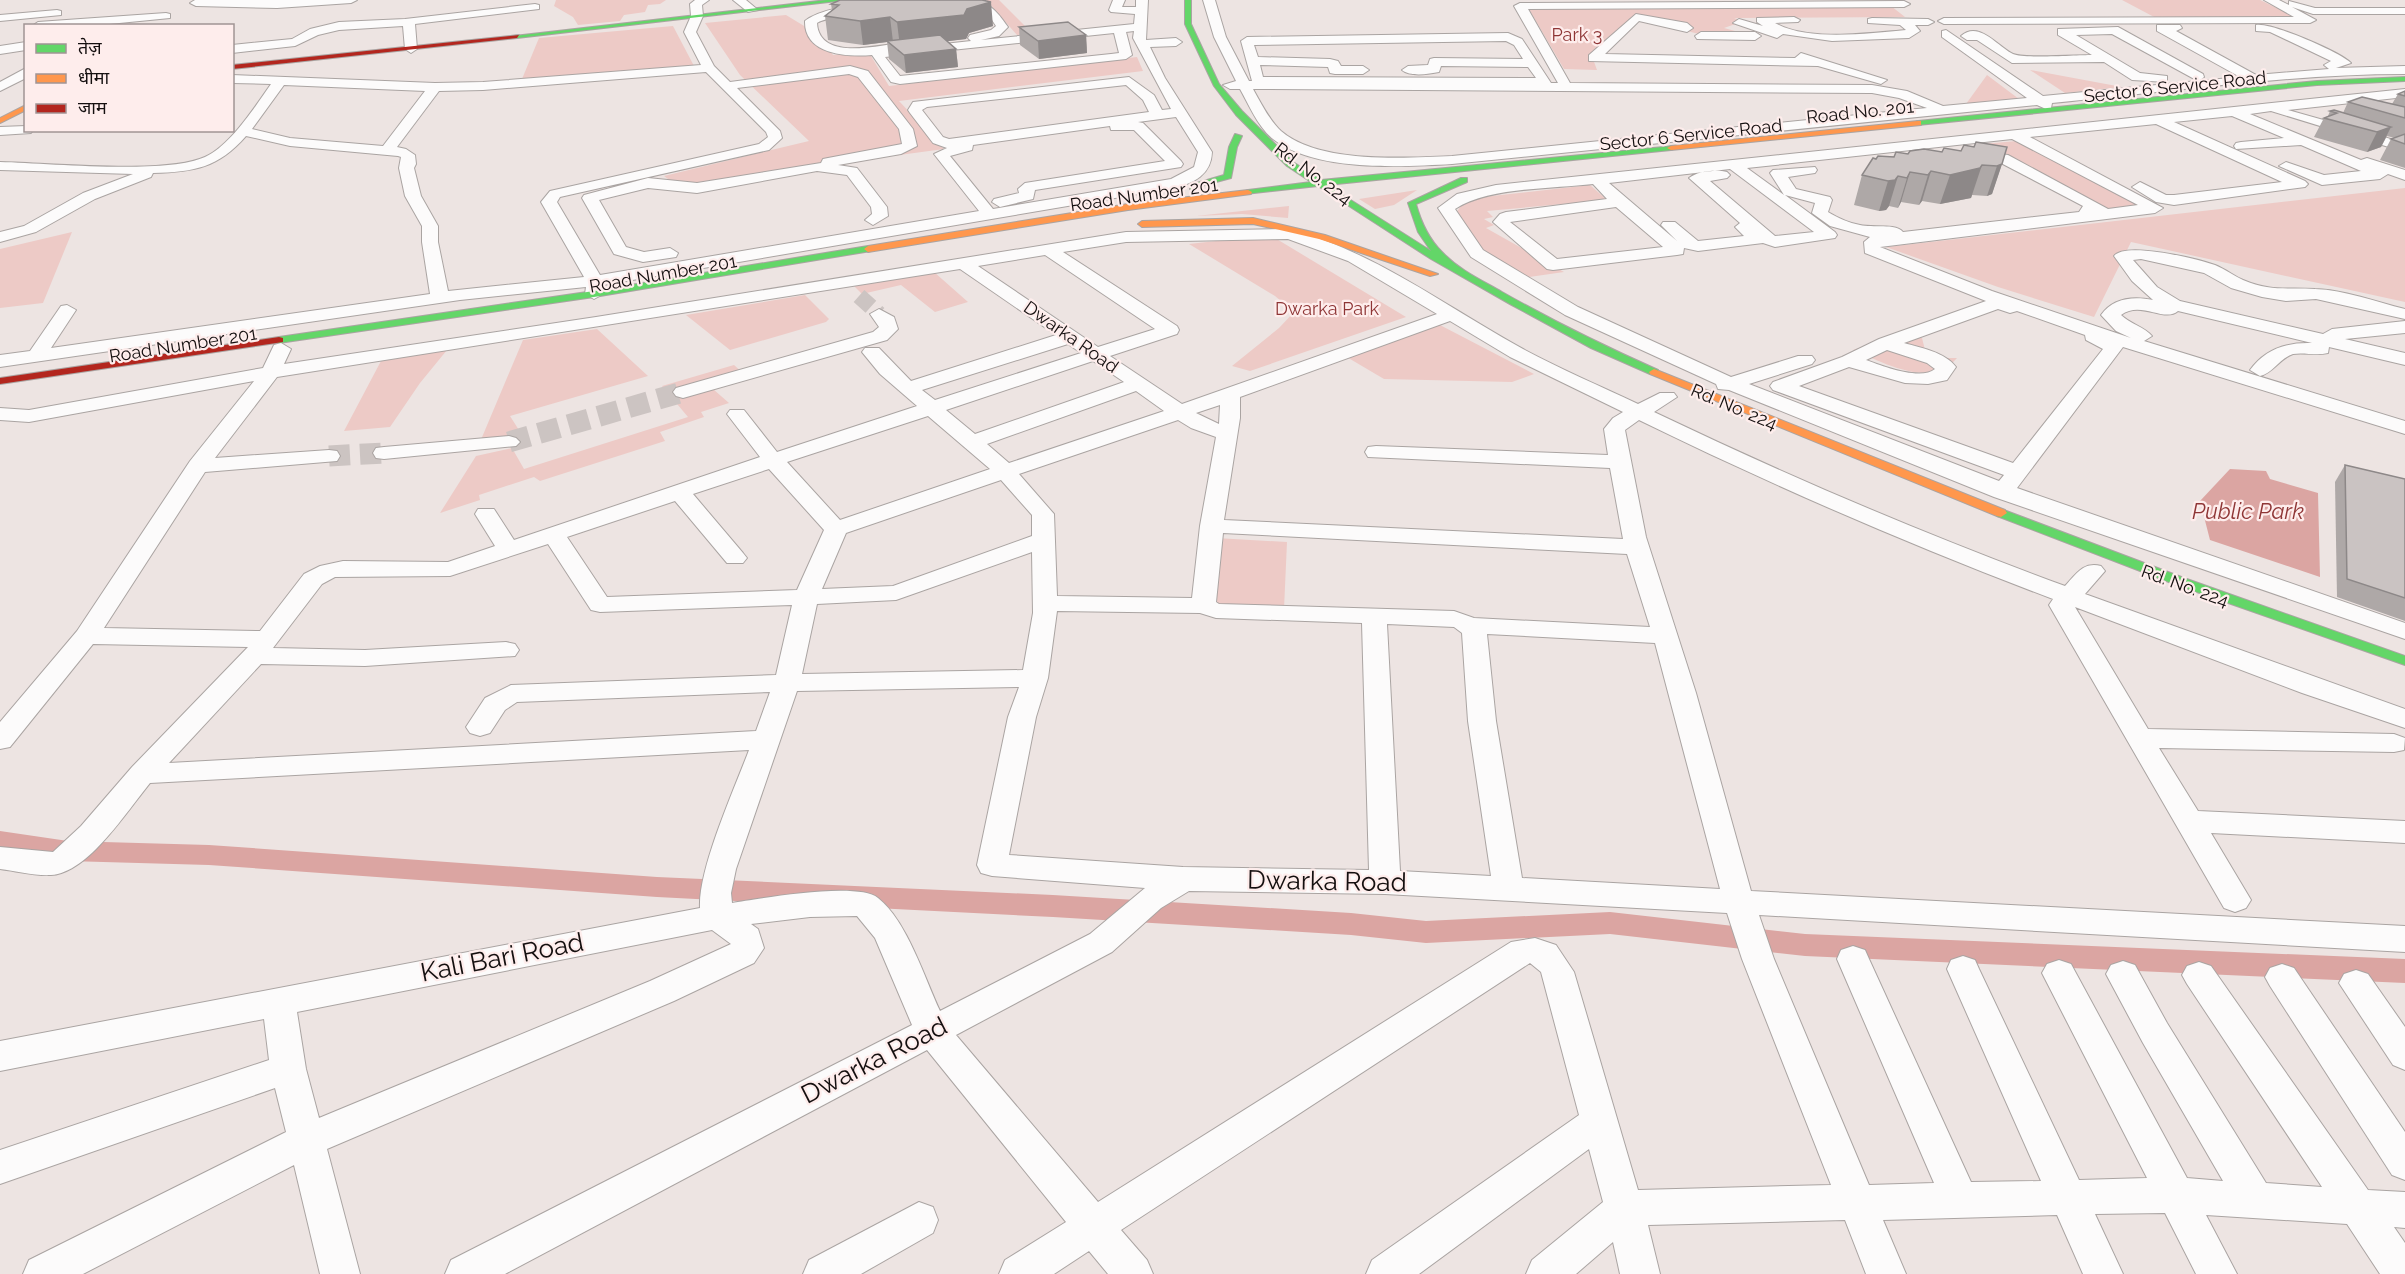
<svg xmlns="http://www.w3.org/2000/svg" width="2405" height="1274" font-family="Raleway,'Noto Sans Devanagari',sans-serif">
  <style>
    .green { fill: #edcac6 }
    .water { fill: #dba5a2 }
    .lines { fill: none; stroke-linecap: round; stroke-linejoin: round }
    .canal { fill: #dba5a2; fill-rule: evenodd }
    .street-tunnel-far1 { stroke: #ccc4c2; stroke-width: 16; stroke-dasharray: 16 8; stroke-linecap: butt }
    .street-tunnel { stroke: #ccc4c2; stroke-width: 21; stroke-dasharray: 21 10; stroke-linecap: butt }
    .street-casing { stroke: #aaa4a2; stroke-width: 2 }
    .fast-casing { stroke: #aaa4a2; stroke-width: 2 }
    .slow-casing { stroke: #aaa4a2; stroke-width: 2 }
    .jam-casing { stroke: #aaa4a2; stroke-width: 2 }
    .street { fill: #fcfbfb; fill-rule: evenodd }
    .fast { fill: #63d668; fill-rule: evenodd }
    .slow { fill: #ff974d; fill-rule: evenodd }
    .jam { fill: #b3261e; fill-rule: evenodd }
    .wall { fill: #aea8a7 }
    .shaded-wall { fill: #8d8888 }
    .building { fill: #cac3c2; stroke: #8d8888; stroke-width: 1.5 }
    .labels { text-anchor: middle; stroke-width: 4.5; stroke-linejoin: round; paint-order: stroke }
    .far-park-label { font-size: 18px; fill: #8e3535; stroke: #feedec }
    .far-street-label { font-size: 18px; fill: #140f0f; stroke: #feedec }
    .water-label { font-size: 22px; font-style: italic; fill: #8f3636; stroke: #feedec }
    .near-street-label { font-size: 26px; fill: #140f0f; stroke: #feedec }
  </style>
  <rect width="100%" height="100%" fill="#ede4e2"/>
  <g class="green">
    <path d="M556 0H666L660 4 648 5 645 12 624 15 620 21 578 25 573 17 554 6Z"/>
    <path d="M986 0H999L1033 34 1017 35Z"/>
    <path d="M2122 0H2260L2300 19 2156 18Z"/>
    <path d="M1527 6H1891L1905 17 1734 18 1744 21 1724 28 1757 37 1703 35 1635 18 1593 59 1597 70 1564 69Z"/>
    <path d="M786 15 819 35 833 55 868 51 889 86 1137 57 1143 71 899 101 944 149 676 185 664 176 809 141 740 75 705 23Z"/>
    <path d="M673 26 694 66 522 79 539 38Z"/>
    <path d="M2030 70 2122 87 2065 93Z"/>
    <path d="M1987 75 2019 99 1966 104Z"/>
    <path d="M2017 141 2145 208 2111 211 1983 144Z"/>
    <path d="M1590 185 1607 200 1487 211 1493 217 1484 219 1494 225 1486 228 1564 272 1523 278 1482 249 1456 213 1463 203 1483 197Z"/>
    <path d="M2405 188V302L2131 242 2094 317 1998 287 1886 247Z"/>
    <path d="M1417 190 1394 205 1375 209 1359 199Z"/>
    <path d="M1289 206 1288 218 1242 214 1196 216Z"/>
    <path d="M72 232 43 303 0 308V249Z"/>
    <path d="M1270 235 1406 317 1250 371 1232 366 1279 328 1294 312 1275 296 1189 244Z"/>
    <path d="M934 272 968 302 935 312 901 285 862 294 854 286Z"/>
    <path d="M805 295 829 319 826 322 730 350 686 315Z"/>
    <path d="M1438 324 1534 374 1512 382 1384 379 1345 356Z"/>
    <path d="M597 329 648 376 510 416 524 438 480 442 523 340Z"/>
    <path d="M1906 332 1922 338 1925 350 1935 358H1957C1930 390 1883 362 1853 350Z"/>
    <path d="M447 350 420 383 390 427 344 431 381 361Z"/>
    <path d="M734 365 744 374 713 389 729 403 701 412 704 417 660 432 665 441 540 481 534 477 479 495 480 500 440 513 476 456 512 448 524 469 688 417 662 386Z"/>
    <path d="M1216 538 1287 542 1284 609 1211 607Z"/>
  </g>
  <path class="water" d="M2230 469 2266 471 2270 479 2318 493 2320 577 2210 540 2200 501Z"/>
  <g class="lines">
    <path class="canal" d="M0 831 68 841 209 845 657 877 1053 895 1351 913 1426 921 1610 912 1805 934 2405 959V983L1805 956 1610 934 1426 943 1351 935 1053 917 657 897 209 865 68 861 0 851Z"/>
    <path class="street-tunnel-far1" d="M859 296 879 314"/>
    <g class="street-tunnel">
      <path d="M509 442 683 392"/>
      <path d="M329 456 384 453"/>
    </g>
    <g class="street-casing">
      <g id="street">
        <path d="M195 0H357L351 3 277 8 196 6 190 3Z"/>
        <path d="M695 0H709L702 5 703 16 696 32 714 66 730 82 850 66 868 71 913 129 917 146 901 154 838 165 857 168 887 207 888 216 873 225 865 220 872 214 871 207 847 175 817 171 697 193 648 188 599 200 626 247 644 252 670 248 678 253 676 257 643 262 614 254 582 198 584 195 648 178 697 183 821 163 823 159 828 158 902 144 899 129 858 77 849 74 737 88 780 131 782 138 769 150 560 197 557 202 600 275 979 211 934 154 947 148 933 143 910 113 908 110 913 102 1129 77 1154 95 1162 110 1171 109 1133 38 1134 31 1126 32 1132 55 1126 59 900 84 891 82 872 55C848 57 804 55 805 21 815 12 855 1 866 9 853 18 831 15 817 23 819 59 871 47 893 44L899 49 971 41 968 38 970 35 991 30 996 26 988 14 966 0C988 0 996 10 1008 27L999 36 981 40 1134 24 1135 14 1111 12 1109 10 1113 0H1125L1122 7H1136V0H1148L1146 40 1176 38 1182 42 1176 46 1150 47 1165 78 1212 152C1211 175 1194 183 1174 188L603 285V294L594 299 585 294 586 287 460 300 0 367V355L30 351 61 306 67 305 76 310 51 348 430 294 422 242V226L405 196 399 168 401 157 398 156 290 146 246 136C218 168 194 172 153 173L151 177 95 199 36 232 0 242V232L24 226 83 193 133 174 0 170V162C48 163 165 175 205 157 230 146 255 107 271 84L232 83V75L435 83 483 82 701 65 684 32 691 16 690 4ZM1114 33 1119 53 1111 54 900 76 885 57ZM706 72 766 132 768 137 759 144 550 191 541 202 584 277 448 291 438 242V226L421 196 414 168 416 164 415 155 406 149 397 147 439 91 483 90ZM284 85 425 91 383 146 290 138 252 129ZM1126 85 1143 100 1149 112 949 139 943 137 922 110 927 107ZM1176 117 1198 152 1194 167 1171 179 993 209 950 156 972 150 973 145 1110 126 1111 130H1134L1165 161 1025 183 1018 189 1019 193 994 199 992 202 1000 207 1033 199 1035 190 1181 167 1183 164 1181 161 1143 123 1138 122Z"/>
        <path d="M733 0H746L758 10 748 12Z"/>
        <path d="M1203 0H1215L1226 37 1249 81H1252L1241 41 1247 37 1508 33 1522 39 1551 83H1558L1514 6 1520 3 1904 1 1910 4 1904 7 1528 9 1570 83 1872 85 1907 91 1943 106 2027 98 1942 37V31L1946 30 2043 96 2198 81 2112 34 2076 35 2140 73 2167 76V82L2132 80 2104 62 2012 63 1977 40H1967L1961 36C1979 20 1998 47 2013 54 2024 59 2077 55 2092 55L2058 35V29L2118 27 2203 74 2204 77 2199 81 2240 77 2157 31V25H2180L2182 28 2176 31 2256 75 2329 69 2324 65 2331 61 2270 32 2256 31V25C2271 22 2340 52 2351 63L2336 68 2405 66V74C2287 74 2169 92 2052 103L2051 108 2046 109 2037 105 1452 164C1401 167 1315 172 1273 139 1258 127 1249 105 1240 89H1230L1223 85 1236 81 1214 37ZM1506 41 1514 45 1523 59 1434 58 1430 59 1428 65 1408 66 1402 70C1410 77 1429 74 1439 72L1441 66 1528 67 1536 78 1263 77 1260 65 1328 67 1330 73 1335 74H1363L1369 70 1363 66H1341L1338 61 1330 59 1258 57 1254 45ZM1253 89 1872 93 1899 98 1927 108 1452 156C1405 158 1319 164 1281 131 1269 120 1261 103 1253 89Z"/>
        <path d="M2264 0H2279L2289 5V1L2315 8H2405V14H2313L2292 7 2316 20 2310 23 1944 24 1938 21 1944 18 2294 17Z"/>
        <path d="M535 4 539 5V9L415 24 417 49 411 53 405 49 403 26 339 30 318 35 295 46 232 53V45L292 39 310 29 339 22 405 19Z"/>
        <path d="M57 10 61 11V15L0 21V15Z"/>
        <path d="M166 13 170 14V18L89 26H32L38 22Z"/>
        <path d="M1636 14 1687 23 1693 28 1687 32 1639 21 1605 54 1795 58 1801 53 1887 80 1881 84 1818 66 1589 61V55Z"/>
        <path d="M1794 17 1800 20 1798 22 1775 23C1808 42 1870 33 1906 30L1900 25 1868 23V19L1872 18 1928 19 1934 22 1928 25H1915L1920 31 1909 38 1832 41 1783 34 1777 38 1733 23 1739 19 1763 26 1757 22V18Z"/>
        <path d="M1701 32H1755L1761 36 1755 40 1697 39 1695 36Z"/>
        <path d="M26 42V50L0 54V46Z"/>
        <path d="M26 68V78L0 91V82Z"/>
        <path d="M2405 89V97L2288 110 2405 143V152L2271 111 2250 114 2361 160 2367 158 2405 170V180L2388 174 2380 179 2322 185 2279 166 2286 162 2324 175 2361 171 2301 145 2236 149 2234 146 2236 143 2241 142 2284 138 2232 116 2174 122 2305 181 2308 184 2305 187 2174 205 2156 202 2132 187 2140 182 2166 195H2174L2282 182 2156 124 2030 137 2163 208 2155 213 1880 247 1992 291 2131 338 2116 331 2101 315C2113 298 2133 296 2153 300L2132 281 2114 256C2125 241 2198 259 2215 265 2225 269 2234 276 2243 280 2271 292 2288 287 2315 289 2345 290 2376 302 2405 309V319L2316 299 2286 301 2262 297 2231 288 2204 273 2141 259 2133 260 2157 287 2180 301 2323 334 2332 329 2405 321V333L2345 339 2405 353V365L2329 347 2328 353C2316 356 2304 352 2293 354 2280 358 2273 373 2260 376L2250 370C2265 349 2287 342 2312 343L2178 311C2164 323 2141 300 2121 315 2130 324 2145 327 2152 336L2144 341 2405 421V434L2123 347 2017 488 2405 623V639L1994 497 1729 390 1718 389 1716 384 1565 315 1471 257 1438 208 1457 194 1496 185ZM2012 139 2138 205 2108 209 2008 155 1971 150 1964 154 1966 157 1999 162 2083 206 2079 212 1903 232C1896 223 1872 228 1860 225 1849 223 1838 218 1828 212L1832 200 1830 197 1796 189 1788 177 1815 173 1817 170 1815 167 1773 170 1770 173 1784 195 1747 168ZM1730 169 1814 232 1775 236 1710 181 1727 178 1730 175 1727 172C1717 169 1697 171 1689 178L1740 223 1735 227 1744 236 1698 241 1675 222H1663L1661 225 1677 241 1609 183ZM1593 184 1607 199 1506 212 1500 214 1493 222 1547 269 1553 270 1677 255 1683 254 1684 248 1698 251 1763 243 1775 247 1835 238 1837 235 1835 232 1785 195 1815 203 1812 213 1830 226 1870 237 1864 242 1865 253 1986 301 1879 339 1842 357 1773 382 1770 386 1773 390 2004 475 1999 481 1749 384 1812 364 1815 360 1812 356H1798L1731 377 1578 307 1483 250 1455 209C1489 187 1552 189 1593 184ZM1616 207 1663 247 1557 259 1510 222ZM1998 309 2010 313 2017 311 2085 335 2086 340 2103 349 2013 463 1799 386 1849 367 1905 383 1928 384 1947 380 1956 367C1945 352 1921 348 1904 343ZM1887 350 1927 363 1935 369C1921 381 1882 366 1866 360Z"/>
        <path d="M26 126V130H33L31 133 0 135V127Z"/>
        <path d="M1288 229C1375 251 1446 307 1523 349 1560 369 1600 386 1638 404L1660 393H1674L1677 397 1654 412C1788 476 1926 535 2065 586 2076 574 2084 561 2101 566L2105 571 2085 594 2405 709V728L2302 693 2075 607 2148 729 2394 734 2405 738 2404 750 2394 752 2159 748 2198 811 2405 821V843L2211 833 2251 900 2246 908 2235 912 2224 908 2049 605 2053 599C1912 546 1774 486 1639 420L1625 430 1646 537 1696 693 1751 891 2405 926V952L1759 915 1774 959 1869 1185 1934 1183 1837 959 1841 950 1853 946 1865 950 1869 959 1971 1182 2041 1181 1947 969 1951 960 1963 956 1975 960 1979 969 2079 1180 2147 1178 2042 973 2047 964 2059 960 2071 964 2187 1178 2223 1181 2143 1043 2106 974 2111 965 2123 961 2135 965 2167 1023 2266 1183 2322 1187 2187 984 2182 975 2187 966 2199 962 2211 966 2368 1190 2405 1192V1228L2394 1227 2405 1243V1274H2380L2347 1224 2206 1215 2237 1274H2196L2165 1213 2095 1214 2123 1274H2083L2057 1215 1883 1220 1906 1274H1866L1845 1220 1648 1225 1660 1274H1620L1613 1242 1576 1274H1526L1532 1260 1603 1202 1589 1149 1419 1274H1366L1372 1260 1579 1115 1541 972 1530 963 1121 1230 1147 1260 1153 1274H1108L1089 1251 1054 1274H999L1005 1260 1066 1222 927 1050 505 1274H445L451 1260 912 1025 875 938 857 916 810 917 751 924 758 929 764 948 754 963 674 1001 327 1149 360 1274H320L294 1165 83 1274H23L29 1260 286 1132 275 1088 0 1184V1150L269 1060 264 1019 0 1071V1041L700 908C698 869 734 790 749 750L150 783C127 811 88 873 51 875 35 876 16 871 0 869V847L53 852 81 826 132 767 248 647 93 644 10 747 0 749V722L77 631 190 461 254 381 29 422 0 420V408L29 410 263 368 274 345 281 343 291 349 284 364 596 317 1126 232ZM1288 239 1348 261 1437 314 1182 404 1110 356 1177 334 1179 330 1177 326 1063 252 1126 242ZM1045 255 1155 329 1098 347 978 266ZM960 269 1056 335 911 381 879 348H865L862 352 880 374 917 406 777 452 744 410H730L727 414 760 457 514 540 494 509H478L475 514 495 546 448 562 343 561 320 566 304 574 260 631 104 628 205 472 337 461 340 456 337 451 329 450 215 458 277 377ZM1450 321 1510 357 1623 412 1613 418 1604 429 1608 455 1376 446 1368 447 1365 452 1368 457 1610 468 1623 539 1224 520 1240 418V397ZM1068 344 1081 353 935 400 922 390ZM1093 361 1124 382 975 434 946 410ZM1136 391 1164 411 1009 463 987 444ZM1220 405 1219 424 1196 413ZM928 416 990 469 840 520 787 462ZM1178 420 1191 428 1216 437 1200 526 1192 598 1057 596 1054 514 1019 474ZM769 469 824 530 797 590 607 597 567 537 675 501 727 563H743L747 558 743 553 693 494ZM1001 480 1032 515V536L893 586 822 589 846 533ZM1223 533 1627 554 1650 627 1474 618 1454 611 1219 604 1216 602ZM548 544 591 610 600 612 792 605 776 675 511 685 485 698 466 727 470 733 480 736 490 733 505 710 517 702 770 692 756 731 169 763 261 664 365 666 515 656 519 650 515 644 506 642 365 650 273 648 322 584 335 577 450 576ZM1032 552 1033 613 1023 670 802 674 817 604 896 600ZM1057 611 1200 613 1216 618 1362 623 1369 870 1183 867 1009 855 1036 717 1048 678ZM1387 624 1454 627 1462 633 1468 721 1491 876 1400 871ZM1487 634 1655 643 1720 889 1522 878 1496 721ZM1019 687 1008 717 977 865 981 873 992 876 1145 888 1090 934 940 1011C924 977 907 921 878 898 857 881 759 899 732 903L731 893 736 869 797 691ZM1189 891 1385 894 1727 913 1742 959 1831 1185 1638 1190 1574 972 1556 945 1535 938 1511 942 1098 1202 956 1035 1112 952 1161 908ZM712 930 731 944 650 981 319 1118 306 1069 297 1012Z"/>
        <path d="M879 309 894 317 898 329 887 340 683 398 676 396 673 392 676 388 873 332 879 327 870 314Z"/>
        <path d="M509 436 516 438 520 442 516 446 384 459 376 458 373 453 376 448 384 447Z"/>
        <path d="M2282 964 2294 968 2405 1132V1180L2392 1175 2270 986 2265 977 2270 968Z"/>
        <path d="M2356 970 2368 974 2405 1027V1070L2393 1065 2339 983 2344 974Z"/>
        <path d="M919 1202 933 1207 938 1220 933 1233 861 1274H803L809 1260Z"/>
      </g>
    </g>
    <g class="fast-casing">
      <g id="fast">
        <path d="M827 0H846L517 38 514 36Z"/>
        <path d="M1185 0H1191V24L1219 84 1242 111 1293 162 1321 180 1674 146 1675 148 1671 150 1327 185 1431 251 1418 232 1408 203 1461 178H1467V182L1416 204C1421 222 1428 238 1442 252 1459 270 1481 280 1502 292 1553 321 1604 346 1658 370V374H1650L1591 348 1510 304 1431 259 1318 186 1245 194 1244 192 1248 190 1311 182 1287 166 1236 115 1214 86 1185 24Z"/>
        <path d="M2405 77V81L2317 85 1918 125 1914 123 1918 121 2317 81Z"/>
        <path d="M1235 134 1242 136 1237 147 1231 178 1190 189V185L1224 175 1229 147Z"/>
        <path d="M868 246 872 249 871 251 594 297 279 343 274 340 279 337 594 291Z"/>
        <path d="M2001 509 2184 578 2405 656V665L2174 584 1997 516 1995 513Z"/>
      </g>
    </g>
    <g class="slow-casing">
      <g id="slow">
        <path d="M26 105V110L0 123V118Z"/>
        <path d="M1918 121H1921V125L1671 150 1667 148 1671 146Z"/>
        <path d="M1248 190 1252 192 1251 194 1128 210 868 252 864 249 868 246 1128 204Z"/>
        <path d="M1253 218 1325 235 1438 274 1430 276 1319 239 1253 224 1142 227 1138 224 1142 221Z"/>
        <path d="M1654 369 2005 510 2007 513 2001 517 1997 516 1650 374 1649 372Z"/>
      </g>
    </g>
    <g class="jam-casing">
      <g id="jam">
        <path d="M519 35 517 38 232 69V65Z"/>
        <path d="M279 337 283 338V342L0 384V378Z"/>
      </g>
    </g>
    <use href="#street" class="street"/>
    <use href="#fast" class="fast"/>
    <use href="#slow" class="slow"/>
    <use href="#jam" class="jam"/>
  </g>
  <g class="wall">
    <path d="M831 4 993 26 969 33 966 39 947 41 956 49 958 67 906 73 889 59 887 42 863 45 828 40 825 16 832 10Z"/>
    <path d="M1019 27 1086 35 1087 53 1039 59 1020 45Z"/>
    <path d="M2405 91V168L2380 160 2391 139 2395 138 2387 136 2381 147 2367 152 2314 137 2324 118 2328 116 2330 111 2343 113 2348 102 2392 104 2398 94Z"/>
    <path d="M1908 154 2002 164 1992 194 1987 196 1972 195 1971 198 1940 204 1922 201 1919 205 1901 202 1898 208 1889 206 1886 210 1879 211 1854 205 1862 175 1876 159Z"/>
    <path d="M2345 465 2405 479V621L2337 597 2335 482Z"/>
  </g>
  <g class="shaded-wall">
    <path d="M991 2 993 26 969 33 966 39 900 47 897 22 967 9Z"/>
    <path d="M890 17 893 42 887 41V42L863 45 860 21Z"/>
    <path d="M1086 35 1087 53 1039 59 1038 41Z"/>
    <path d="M956 49 958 67 906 73 904 55Z"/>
    <path d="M2391 127 2381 147 2367 152 2377 132Z"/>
    <path d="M2002 164 1992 194 1987 196 1997 166Z"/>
    <path d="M1982 165 1971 198 1940 204 1950 175Z"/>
    <path d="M1931 171 1922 201 1919 205 1928 175Z"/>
    <path d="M1910 172 1901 202 1898 208 1907 178Z"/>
    <path d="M1898 176 1889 206 1886 210 1879 211 1888 181Z"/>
  </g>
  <g class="building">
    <path d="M840 0H982L991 2 967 9 964 15 897 22 890 17 860 21 825 16 839 5 831 4Z"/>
    <path d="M1068 22 1086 35 1038 41 1019 27Z"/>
    <path d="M940 35 956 49 904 55 887 41Z"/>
    <path d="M2405 91V96L2398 94Z"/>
    <path d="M2362 97 2405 107V118L2348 102Z"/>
    <path d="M2334 110 2391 127 2377 132 2324 118 2337 113 2330 111Z"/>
    <path d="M2405 134V144L2391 139Z"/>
    <path d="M1976 142 2007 147 2002 164 1997 166 1982 165 1980 168 1950 175 1931 171 1928 175 1910 172 1907 178 1898 176 1895 180 1888 181 1862 175 1873 158 1876 159 1878 156 1894 157 1896 152 1908 154 1910 151 1924 149 1942 152 1944 148 1961 151 1964 145 1974 147Z"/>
    <path d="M2345 465 2405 479V598L2347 579Z"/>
  </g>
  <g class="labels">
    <g class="far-park-label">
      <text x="1577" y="41">Park 3</text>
      <text x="1327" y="315">Dwarka Park</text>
    </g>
    <g class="far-street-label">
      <text transform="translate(2175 87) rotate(-6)" y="6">Sector 6 Service Road</text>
      <text transform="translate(1860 112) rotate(-6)" y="6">Road No. 201</text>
      <text transform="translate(1691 135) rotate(-6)" y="6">Sector 6 Service Road</text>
      <text transform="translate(1313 174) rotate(37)" y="6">Rd. No. 224</text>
      <text transform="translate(1144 195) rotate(-8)" y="6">Road Number 201</text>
      <text transform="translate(663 274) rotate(-10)" y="6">Road Number 201</text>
      <text transform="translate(1071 337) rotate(35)" y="6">Dwarka Road</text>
      <text transform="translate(183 345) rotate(-9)" y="6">Road Number 201</text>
      <text transform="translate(1734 407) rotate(23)" y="6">Rd. No. 224</text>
      <text transform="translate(2185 586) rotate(20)" y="6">Rd. No. 224</text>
    </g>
    <g class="water-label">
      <text x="2248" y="519">Public Park</text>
    </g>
    <g class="near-street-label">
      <text transform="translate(1327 881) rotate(1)" y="9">Dwarka Road</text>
      <text transform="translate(502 957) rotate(-11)" y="9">Kali Bari Road</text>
      <text transform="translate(874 1060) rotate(-27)" y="9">Dwarka Road</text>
    </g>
  </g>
  <rect x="24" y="24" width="210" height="108" fill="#feedec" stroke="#a09494" stroke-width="1.5"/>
  <rect x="36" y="44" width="30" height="9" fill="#63d668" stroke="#a09494" stroke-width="1.5"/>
  <text x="78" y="54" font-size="18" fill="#140f0f">तेज़</text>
  <rect x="36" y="74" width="30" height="9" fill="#ff974d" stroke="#a09494" stroke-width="1.5"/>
  <text x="78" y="84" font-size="18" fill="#140f0f">धीमा</text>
  <rect x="36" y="104" width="30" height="9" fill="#b3261e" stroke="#a09494" stroke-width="1.5"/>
  <text x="78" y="114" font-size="18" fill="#140f0f">जाम</text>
</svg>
